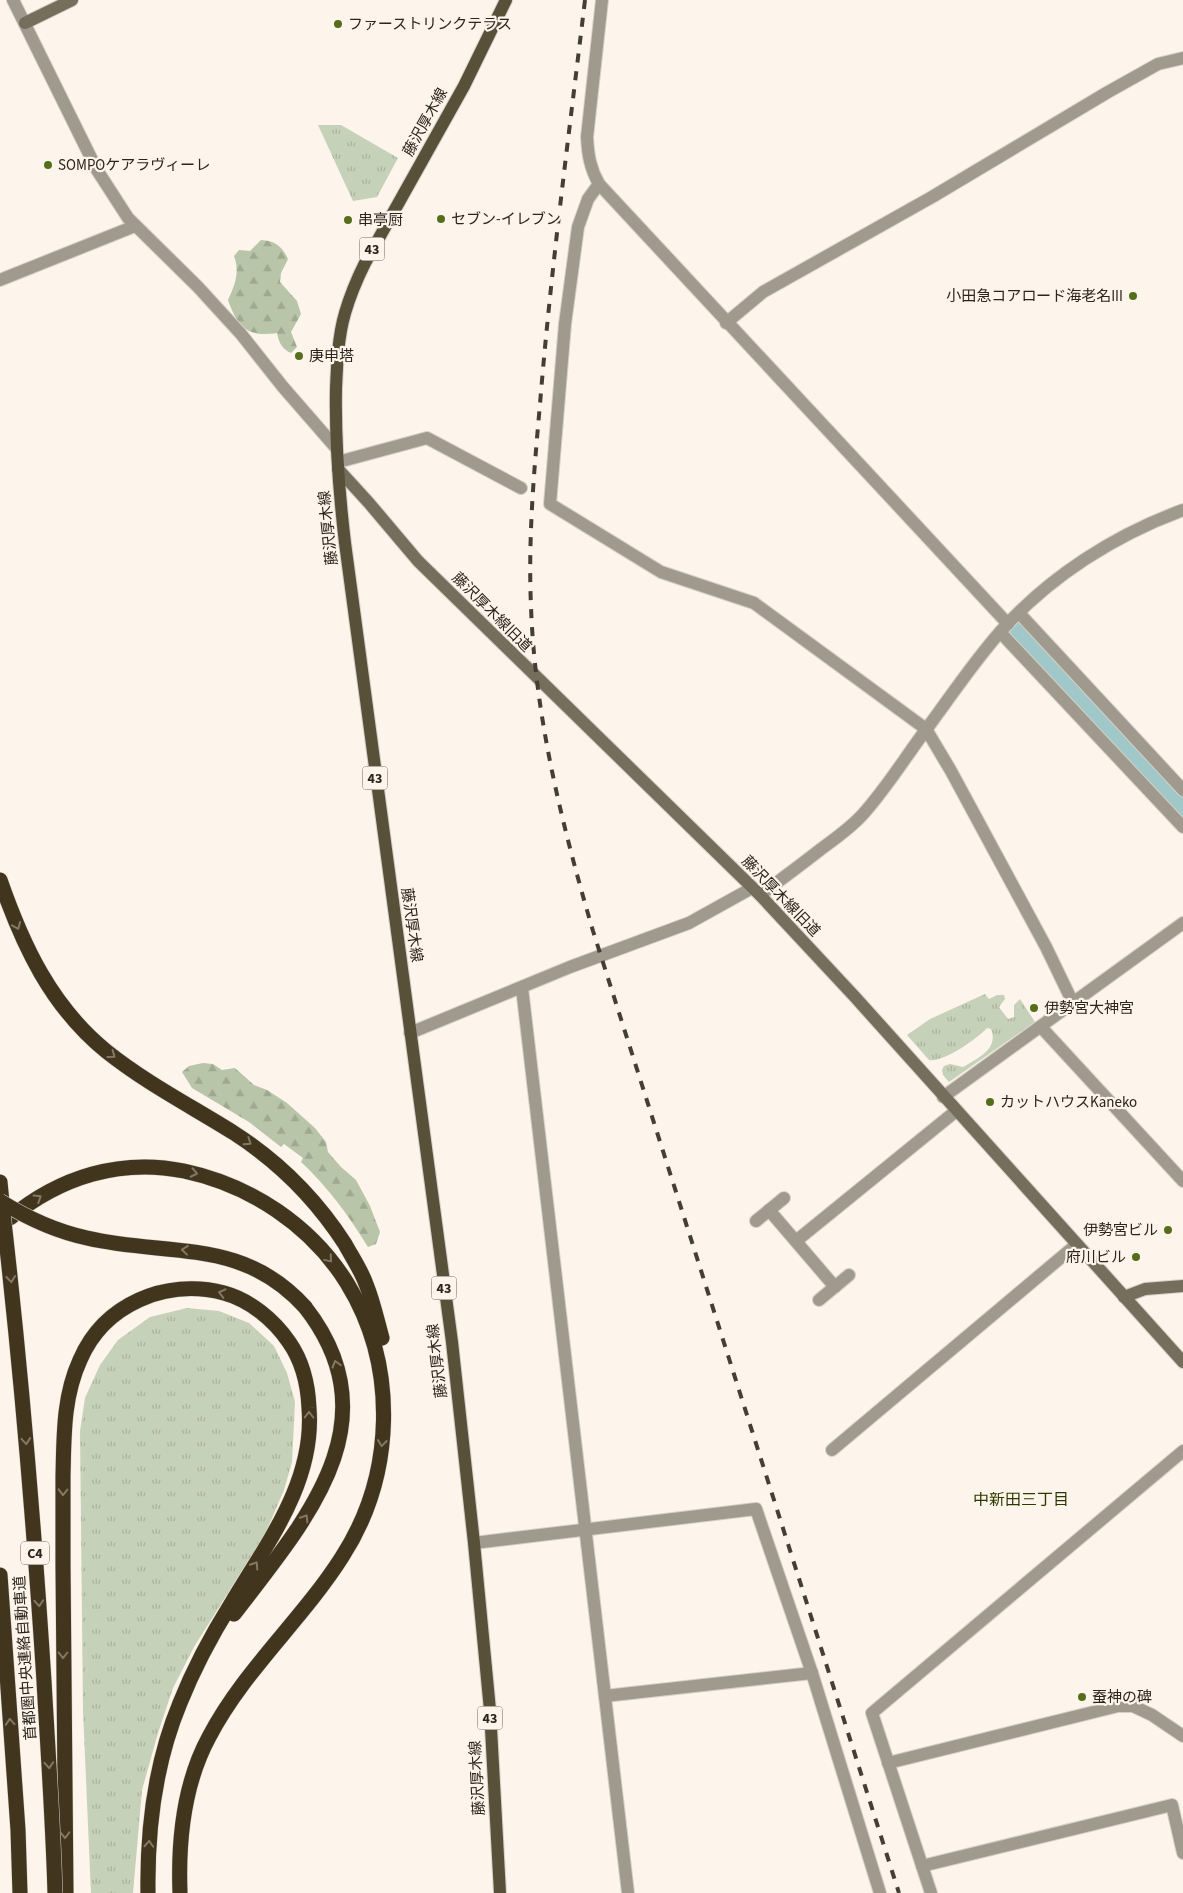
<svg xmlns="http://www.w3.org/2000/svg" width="1183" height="1893" font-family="'Source Sans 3','Noto Sans JP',sans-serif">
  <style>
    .grass { fill: url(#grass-tufts) }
    .forest { fill: url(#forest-firs) }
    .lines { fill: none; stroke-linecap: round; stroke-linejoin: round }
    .river { stroke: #a0c8c9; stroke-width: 36 }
    .street-casing { stroke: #d7cfc6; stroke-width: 14 }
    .secondary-casing { stroke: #d7cfc6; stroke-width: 14 }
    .primary-casing { stroke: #d7cfc6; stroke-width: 14 }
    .highway-casing { stroke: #d7cfc6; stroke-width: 16 }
    .street { stroke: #9f9a8d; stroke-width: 12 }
    .secondary { stroke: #766e5c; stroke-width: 12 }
    .primary { stroke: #59503a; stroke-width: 12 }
    .highway { stroke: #41361d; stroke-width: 15 }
    .rail { stroke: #453e35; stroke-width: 4; stroke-dasharray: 9 9; stroke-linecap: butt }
    .highway-bridge-casing { stroke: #d7cfc6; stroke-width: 16; stroke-linecap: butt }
    .highway-bridge { stroke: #41361d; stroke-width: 15 }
    .oneway { stroke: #837865 }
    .poi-dot { fill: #566d1c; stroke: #fdf4eb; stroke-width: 2 }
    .labels { text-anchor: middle; stroke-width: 4.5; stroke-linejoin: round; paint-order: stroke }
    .shield { fill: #fdf4eb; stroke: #6b635a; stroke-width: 1 }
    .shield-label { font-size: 14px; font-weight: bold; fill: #2c251c }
    .poi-label { font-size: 15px; fill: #2c251c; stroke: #fdf4eb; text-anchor: start }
    .street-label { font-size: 15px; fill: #2c251c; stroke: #fdf4eb }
    .neighbourhood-label { font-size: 16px; fill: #2c3a01; stroke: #fdf4eb }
  </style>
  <defs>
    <pattern id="grass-tufts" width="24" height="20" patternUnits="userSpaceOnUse" patternTransform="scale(1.25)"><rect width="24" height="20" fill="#c5d1b8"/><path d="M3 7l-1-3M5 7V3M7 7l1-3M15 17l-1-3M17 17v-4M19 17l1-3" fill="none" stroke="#a9b39e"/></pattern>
    <pattern id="forest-firs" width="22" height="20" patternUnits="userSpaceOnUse" patternTransform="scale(1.25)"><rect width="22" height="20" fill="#b8c5a8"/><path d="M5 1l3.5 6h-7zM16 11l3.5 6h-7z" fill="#9ea990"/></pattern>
  </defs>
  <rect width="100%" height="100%" fill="#fdf4eb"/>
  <g class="grass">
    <path d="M318 125H341L398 158 377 197 353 201Z"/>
    <path d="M985 994 989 999 997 995H1004L1005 999 999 1007 1008 1019 1014 1017V1005L1020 999 1035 1022 949 1082 943 1075 942 1070 944 1066 950 1064 963 1067C978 1058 999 1049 991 1029L987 1028C978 1038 943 1063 929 1060L907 1035 930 1019Z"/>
    <path d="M187 1308 219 1311 249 1323 274 1346 287 1373 295 1402 292 1462 284 1490 266 1532 194 1647 173 1688 158 1733 142 1790 133 1893H91L83 1711 80 1431 85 1398 100 1365 118 1340 150 1317Z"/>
  </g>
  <g class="forest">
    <path d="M261 240C275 241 282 246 288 259L281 273 280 282 297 301 301 314 291 332 297 347 291 353C282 349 279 343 277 333 247 337 238 328 228 300 235 285 240 272 234 256L239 250 250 251Z"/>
    <path d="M203 1063 213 1064 222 1070 235 1068 254 1085 267 1090 287 1103 315 1128 326 1142 328 1152 341 1167 356 1180 370 1206 380 1232 376 1244 368 1247C349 1216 328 1187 301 1162L303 1158 284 1144 281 1147 249 1122 192 1088 182 1072 189 1066Z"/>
  </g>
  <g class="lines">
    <path class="river" d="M1021 636 1088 706 1183 810"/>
    <g class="street-casing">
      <g id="street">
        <path d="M13 0 97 170 128 218 198 287 241 334 283 387 337 449"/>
        <path d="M602 0 587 137C588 155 590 168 599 184L1008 624"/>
        <path d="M599 184 588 199 578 227 565 324 550 504 661 572 754 603 926 729 951 771 1046 947 1073 1003"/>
        <path d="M0 280 135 226"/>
        <path d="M726 323 763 292 932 197 1108 92 1158 64 1183 58"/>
        <path d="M338 462 427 438 521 488"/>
        <path d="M1019 613 1183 790"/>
        <path d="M1000 632 1183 827"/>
        <path d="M760 895C780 880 801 865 821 849 836 838 852 827 864 813 888 786 906 756 928 727 951 696 975 660 1001 631 1050 576 1115 535 1183 510"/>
        <path d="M522 988 628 1893"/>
        <path d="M1041 1027 1183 1181"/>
        <path d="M410 1033 570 967 689 923 752 888"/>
        <path d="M943 1097 1183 923"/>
        <path d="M769 1210 835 1287"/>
        <path d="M756 1221 784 1198"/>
        <path d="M796 1241 956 1111"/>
        <path d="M819 1300 849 1275"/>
        <path d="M832 1450 1077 1244"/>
        <path d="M474 1543 756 1509 812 1673 880 1893"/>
        <path d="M605 1696 812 1673"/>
        <path d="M888 1763 1118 1706H1133L1152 1715 1183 1736"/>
        <path d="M922 1866 1172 1805 1183 1853"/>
        <path d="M931 1893 872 1713 1183 1451"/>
      </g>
    </g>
    <g class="secondary-casing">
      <g id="secondary">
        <path d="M25 23 72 0"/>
        <path d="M338 469 369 503 418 561 760 895 855 997 1183 1362"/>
        <path d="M1124 1297 1145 1289 1183 1286"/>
      </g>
    </g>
    <g class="primary-casing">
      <path id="primary" d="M500 1893 490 1710 474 1543 452 1342 345 543C339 492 335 441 336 389 337 364 338 337 345 313 350 296 357 279 365 263L464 86 506 0"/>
    </g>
    <g class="highway-casing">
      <g id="highway">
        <path d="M0 880C23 946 51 1006 106 1051 146 1083 191 1106 234 1133 279 1162 316 1199 345 1244 352 1257 361 1270 366 1284 373 1301 377 1320 382 1338"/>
        <path d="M0 1182 3 1213"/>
        <path d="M10 1218C60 1177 120 1158 184 1171 250 1185 311 1225 347 1283 398 1366 395 1475 342 1557 302 1620 244 1670 209 1737 183 1785 178 1840 180 1893"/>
        <path d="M0 1575 18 1830 20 1893"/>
        <path d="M234 1614C305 1521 395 1422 305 1307"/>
        <path d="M66 1893C64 1784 63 1675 63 1566 63 1536 63 1506 63 1476 64 1437 63 1397 80 1360 104 1304 166 1278 224 1293 250 1300 274 1320 289 1342 303 1362 308 1384 309 1408 315 1482 267 1543 231 1604 211 1636 194 1668 180 1703 155 1763 147 1828 148 1893"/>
      </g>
    </g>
    <use href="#street" class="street"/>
    <use href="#secondary" class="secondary"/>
    <use href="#primary" class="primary"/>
    <use href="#highway" class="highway"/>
    <path class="rail" d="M585 0C569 134 551 269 540 404 534 471 528 539 531 607 535 717 562 825 593 931L899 1893"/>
    <g class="highway-bridge-casing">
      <g id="highway-bridge">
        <path d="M0 1201C27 1218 55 1231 87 1238 168 1257 242 1237 305 1307"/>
        <path d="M3 1213C21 1369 34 1525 44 1681 48 1752 53 1822 55 1893"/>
      </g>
    </g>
    <use href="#highway-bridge" class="highway-bridge"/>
  </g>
  <defs><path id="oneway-chevron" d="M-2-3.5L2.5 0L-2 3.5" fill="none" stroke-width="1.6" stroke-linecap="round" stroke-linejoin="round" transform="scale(1.25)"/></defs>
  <g class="oneway">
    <use href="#oneway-chevron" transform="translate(17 926) rotate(68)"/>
    <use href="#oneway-chevron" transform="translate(112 1055) rotate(36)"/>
    <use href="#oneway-chevron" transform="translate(248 1142) rotate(34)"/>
    <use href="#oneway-chevron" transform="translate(194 1173) rotate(12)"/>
    <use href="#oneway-chevron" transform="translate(38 1198) rotate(-32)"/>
    <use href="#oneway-chevron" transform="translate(185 1250) rotate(-174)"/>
    <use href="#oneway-chevron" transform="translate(329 1259) rotate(50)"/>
    <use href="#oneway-chevron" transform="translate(11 1279) rotate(84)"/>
    <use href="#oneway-chevron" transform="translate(222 1293) rotate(-166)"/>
    <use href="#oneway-chevron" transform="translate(336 1364) rotate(-106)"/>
    <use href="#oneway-chevron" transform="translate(309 1415) rotate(-90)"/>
    <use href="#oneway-chevron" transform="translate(26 1441) rotate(85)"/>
    <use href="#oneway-chevron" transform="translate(382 1443) rotate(97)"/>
    <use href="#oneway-chevron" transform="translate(63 1492) rotate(91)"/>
    <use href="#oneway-chevron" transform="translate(305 1518) rotate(-58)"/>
    <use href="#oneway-chevron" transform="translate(255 1565) rotate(-57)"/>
    <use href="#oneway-chevron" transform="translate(39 1603) rotate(86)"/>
    <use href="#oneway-chevron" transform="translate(63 1655) rotate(90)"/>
    <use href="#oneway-chevron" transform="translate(10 1722) rotate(-94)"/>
    <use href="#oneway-chevron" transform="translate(49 1765) rotate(86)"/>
    <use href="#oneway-chevron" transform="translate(65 1835) rotate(89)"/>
    <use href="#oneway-chevron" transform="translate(149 1844) rotate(-87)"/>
  </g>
  <g class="poi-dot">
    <circle cx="338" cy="24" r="5"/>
    <circle cx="48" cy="165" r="5"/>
    <circle cx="441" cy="219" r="5"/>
    <circle cx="348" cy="220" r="5"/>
    <circle cx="1133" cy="296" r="5"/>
    <circle cx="299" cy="356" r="5"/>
    <circle cx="1034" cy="1008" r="5"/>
    <circle cx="990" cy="1102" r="5"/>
    <circle cx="1168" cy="1230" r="5"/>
    <circle cx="1136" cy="1257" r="5"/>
    <circle cx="1082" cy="1697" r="5"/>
  </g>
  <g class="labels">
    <g class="shield">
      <rect x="359.5" y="237.5" width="25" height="23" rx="4"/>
      <rect x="362.5" y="766.5" width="25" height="23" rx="4"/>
      <rect x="431.5" y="1276.5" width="25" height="23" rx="4"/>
      <rect x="21" y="1541.5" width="28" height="23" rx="4"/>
      <rect x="477.5" y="1706.5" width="25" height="23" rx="4"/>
    </g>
    <g class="shield-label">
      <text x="372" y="254">43</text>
      <text x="375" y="783">43</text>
      <text x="444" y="1293">43</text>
      <text x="35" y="1558">C4</text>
      <text x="490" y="1723">43</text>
    </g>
    <g class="poi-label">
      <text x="348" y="29">ファーストリンクテラス</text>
      <text x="58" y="170">SOMPOケアラヴィーレ</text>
      <text x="451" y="224">セブン-イレブン</text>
      <text x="358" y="225">串亭厨</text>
      <text x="1123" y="301" text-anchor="end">小田急コアロード海老名III</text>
      <text x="309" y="361">庚申塔</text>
      <text x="1044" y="1013">伊勢宮大神宮</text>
      <text x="1000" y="1107">カットハウスKaneko</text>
      <text x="1158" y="1235" text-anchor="end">伊勢宮ビル</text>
      <text x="1126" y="1262" text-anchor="end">府川ビル</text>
      <text x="1092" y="1702">蚕神の碑</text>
    </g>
    <g class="street-label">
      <text transform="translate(425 122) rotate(-61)" y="5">藤沢厚木線</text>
      <text transform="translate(328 528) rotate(-96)" y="5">藤沢厚木線</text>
      <text transform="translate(492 612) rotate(45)" y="5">藤沢厚木線旧道</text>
      <text transform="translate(781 896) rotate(46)" y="5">藤沢厚木線旧道</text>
      <text transform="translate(412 925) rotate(82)" y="5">藤沢厚木線</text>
      <text transform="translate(437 1361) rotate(-97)" y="5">藤沢厚木線</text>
      <text transform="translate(25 1658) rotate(-94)" y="5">首都圏中央連絡自動車道</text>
      <text transform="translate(477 1778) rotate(-93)" y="5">藤沢厚木線</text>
    </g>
    <g class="neighbourhood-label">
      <text x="1021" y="1505">中新田三丁目</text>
    </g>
  </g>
</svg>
